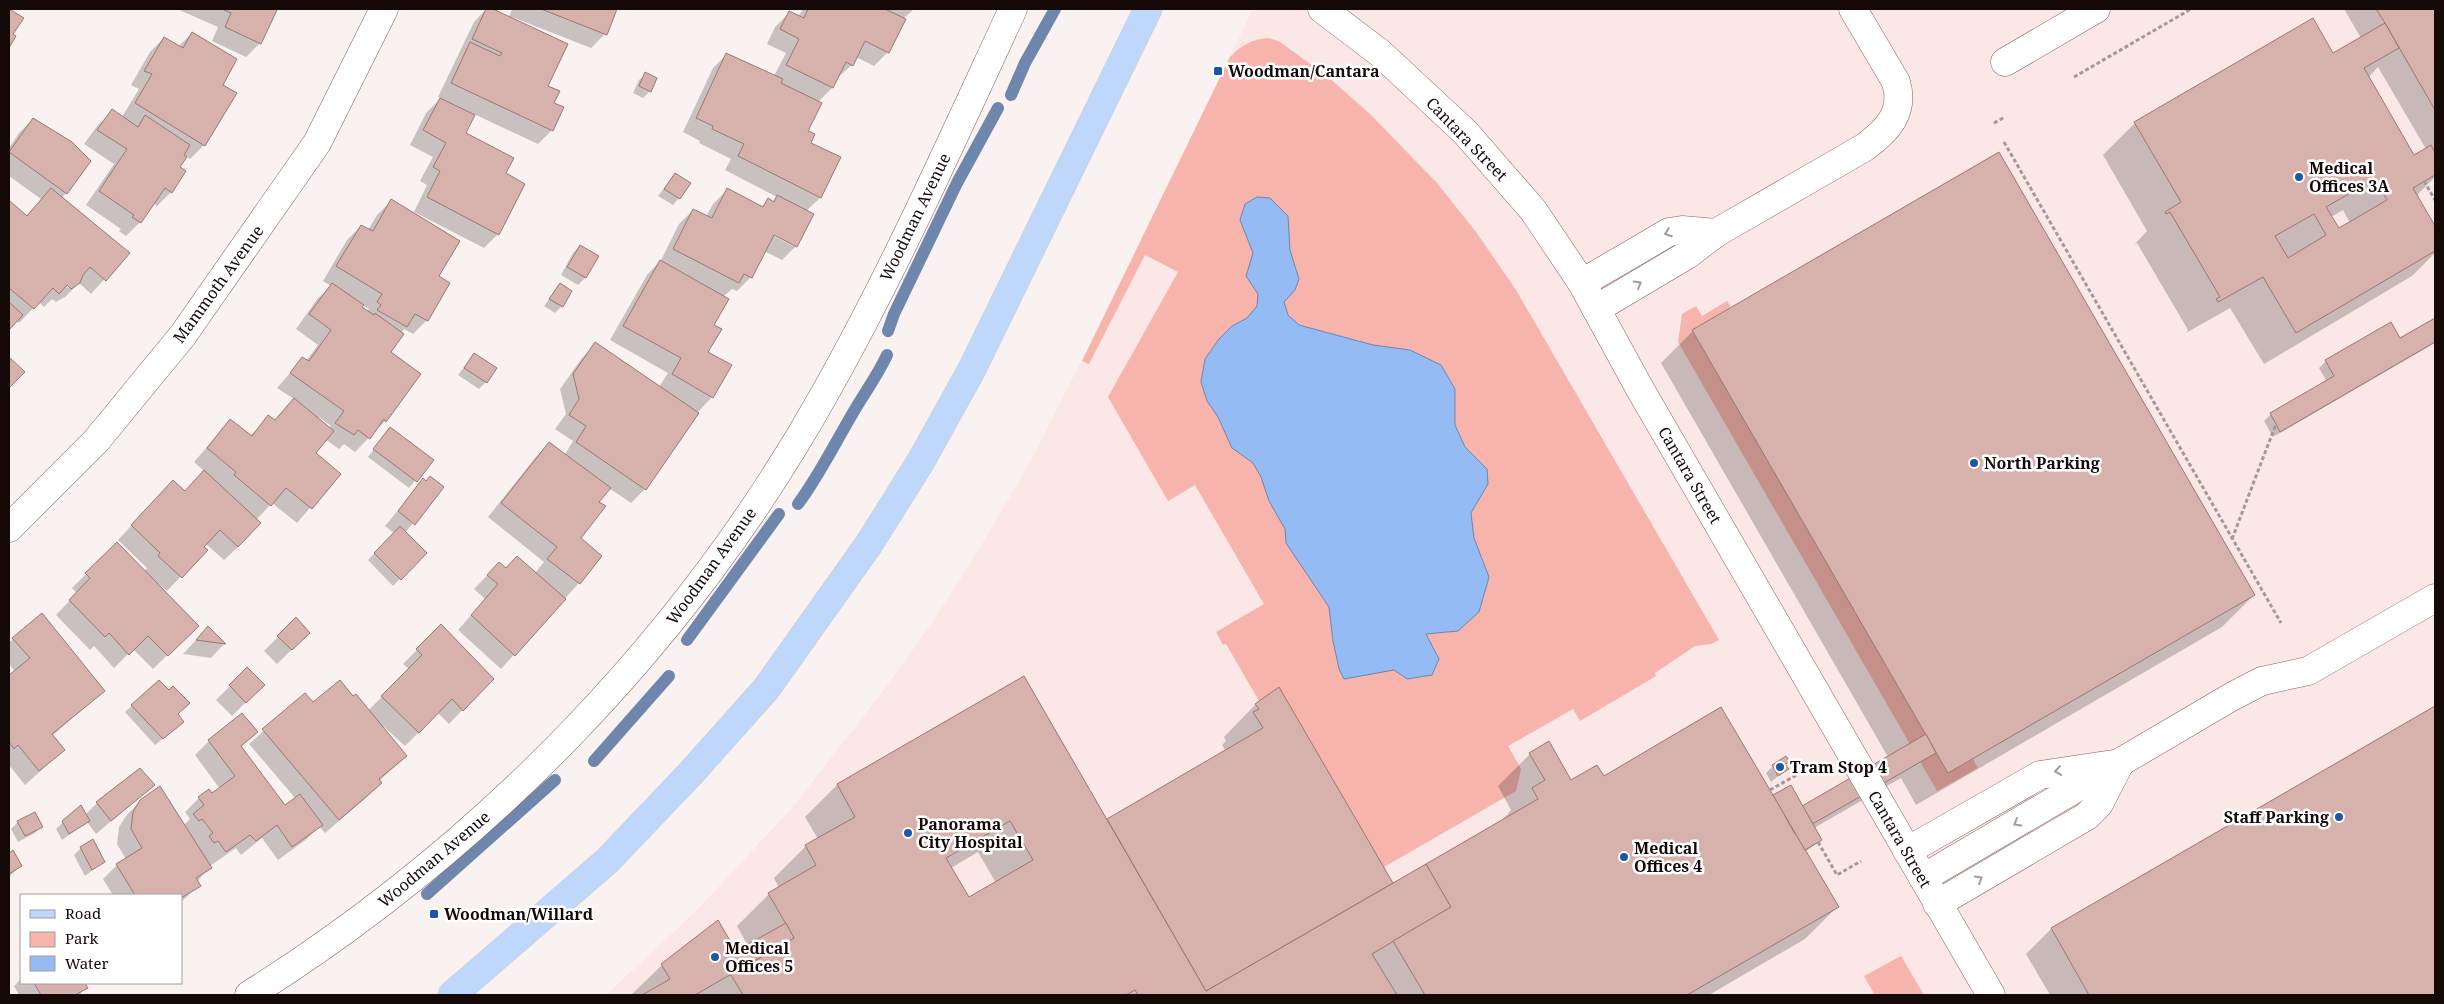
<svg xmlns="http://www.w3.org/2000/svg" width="2444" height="1004" font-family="'Noto Serif',serif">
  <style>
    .built { fill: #fbe7e5 }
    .green { fill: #f6b4ac }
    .water { fill: #95bbf4; stroke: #6f86ad }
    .shadow { fill: #0003; fill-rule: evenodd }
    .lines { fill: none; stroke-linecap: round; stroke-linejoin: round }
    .stream { stroke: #6f86ad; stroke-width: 12 }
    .building { fill: #d7b2ad; stroke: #9a7773; fill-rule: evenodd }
    .minor-casing { stroke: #82615d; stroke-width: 29 }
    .major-casing { stroke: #d0cece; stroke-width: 29 }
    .path { stroke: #a39998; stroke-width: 3; stroke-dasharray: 4 2.5; stroke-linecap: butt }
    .minor { stroke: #fff; stroke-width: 28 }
    .major { stroke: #bfd7fa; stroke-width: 28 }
    .oneway { stroke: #a19d9c }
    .poi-dot { fill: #1c56a8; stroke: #fff; stroke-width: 2 }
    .labels { text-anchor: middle; stroke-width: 5; stroke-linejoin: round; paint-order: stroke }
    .poi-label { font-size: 16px; font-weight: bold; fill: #150908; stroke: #fff; text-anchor: start }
    .street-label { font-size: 16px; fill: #150908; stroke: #fff }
  </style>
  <rect width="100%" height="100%" fill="#faf2f1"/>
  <path class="built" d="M1253 9H2435V995H606L697 910 791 809 878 698 932 623 975 556 1032 459 1138 248Z"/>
  <g class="green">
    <path d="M1269 38 1280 42 1327 76 1370 114 1437 183 1476 232 1516 290 1719 640 1711 644 1695 646 1655 673 1656 676 1580 721 1573 709 1508 746 1521 769 1516 791 1384 867 1259 701 1226 644 1223 645 1216 632 1264 604 1195 485 1168 501 1108 397 1178 272 1145 255 1089 364 1082 361 1230 57C1242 45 1252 39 1269 38Z"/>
    <path d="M1727 301 1731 307 1692 330 1948 773 1973 759 1978 768 1937 791 1678 342 1682 314 1696 306 1702 316Z"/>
    <path d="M1901 956 1924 995H1875L1864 976Z"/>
  </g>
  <path class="water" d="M1257 197 1270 198 1288 216 1290 250 1299 279 1295 290 1284 302 1288 315 1299 325 1373 345 1410 350 1441 365 1455 389V425L1465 447 1487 469 1488 484 1471 513 1474 538 1489 577 1479 612 1458 631 1426 634 1439 659 1432 675 1407 679 1394 670 1344 679 1339 669 1333 641 1329 607 1286 543 1285 529 1269 501 1261 477 1253 463 1232 448 1218 417 1207 401 1201 382 1205 359 1219 339 1232 326 1247 318 1257 306 1258 294 1246 276 1253 253 1240 220 1245 204Z"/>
  <g class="shadow">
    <path d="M177 9H271L275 11 260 43 246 57 212 41 218 27Z"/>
    <path d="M486 9 509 17 512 9H616L605 34 591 48 512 17 547 86 553 104 552 130 538 144 474 114 464 133 504 174 498 234 484 248 414 212 427 185 420 181 433 157 410 145 426 113 441 98 438 97 474 22Z"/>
    <path d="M803 9H914L903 19 888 52 874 66 856 57 852 65 837 78 832 88 818 102 807 131 809 144 839 158 820 198 806 211 796 246 782 260 764 251 751 277 737 291 732 289 723 297 713 325 707 353 712 397 697 413 645 489 631 503 609 488 597 502 579 539 600 556 579 583 501 669 458 630 485 599 474 589 499 563 506 569 535 573 544 562 488 517 535 458 549 444 564 456 573 441 555 429 566 414 560 389 582 358 596 344 659 387 668 373 610 340 647 275 661 260 679 224 693 210 706 217 713 204 727 190 761 207 768 200 772 202 777 197 725 170 731 159 699 143 700 141 683 132 713 68 727 54 774 76 786 53 767 44 775 27 789 13 798 17ZM769 231 793 243V246L768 233Z"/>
    <path d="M2344 9H2435V177L2416 196 2435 229V253L2412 276 2264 364 2230 308 2186 333 2188 330 2137 243 2134 245 2147 231 2103 155 2135 123 2333 55 2361 38ZM2378 67 2426 149 2413 157 2368 78ZM2343 210 2350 223 2338 230 2331 217Z"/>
    <path d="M192 33 221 85 204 145 190 159 186 156 178 168 171 192 157 206 153 203 140 222 126 236 119 231 121 229 86 205 114 164 84 144 98 125 112 111 122 117 139 89 131 85 150 52 164 38 178 47Z"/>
    <path d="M646 74 650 91 643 98 633 93 639 80Z"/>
    <path d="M33 119 66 193 62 198 128 253 91 294 79 283 65 297 56 302 52 299 44 307 39 302 19 323 16 320 9 328V204L10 203 26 216 41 199 9 176V148L19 133ZM63 280 72 287 70 289 61 282Z"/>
    <path d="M675 174 679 198 673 205 658 196Z"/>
    <path d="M391 201 437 277 449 284 427 320 413 334 404 329 389 352 385 421 355 452 344 444 339 449 325 439 314 454 339 474 297 523 272 503 256 520 238 547 224 560 205 543 202 547 206 550 167 591 159 584 157 585 197 626 153 669 133 649 114 668 94 646 90 650 56 615 77 593 72 588 86 574 144 572 147 568 118 540 159 496 184 492 204 471 194 462 230 420 250 436 269 417 274 421 294 399 277 388 302 359 306 361 318 345 296 329 318 298 331 286 323 281 347 240 361 226 368 230 377 215ZM362 305 369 309 367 312 361 307ZM319 417 331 426 329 428 318 419Z"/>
    <path d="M580 246 597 256 585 278 578 285 561 275 573 253Z"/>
    <path d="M560 284 562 306 555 313 544 306Z"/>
    <path d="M2435 319V343L2273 437 2264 421 2271 414 2327 382 2319 368 2326 361 2400 340Z"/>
    <path d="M1693 331 2254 595 2222 627 1916 805 1901 778 1814 828 1821 840 1805 852 1837 907 1805 939 1709 995H631L662 965 736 953 748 946 737 926 769 894 779 888 774 878 806 846 818 839 805 817 837 785 1024 678 1107 821 1226 752 1222 745 1226 741 1224 737 1256 704 1279 689 1392 885 1501 822 1511 810 1498 786 1530 754 1571 782 1603 778 1774 796 1802 807 1888 757 1661 363ZM978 852 996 883 969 899 951 868Z"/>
    <path d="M474 354 486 382 479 389 458 375Z"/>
    <path d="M384 436 432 460 409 488 368 457Z"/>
    <path d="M423 480 442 487 405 533 425 553 393 586 368 560 394 533 385 526Z"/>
    <path d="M296 619 309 633 277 664 264 651Z"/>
    <path d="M441 626 492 679 449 724 438 713 405 746 383 726 382 727 406 756 379 781 381 783 367 797 325 833 319 826 307 839 278 860 262 838 241 855 236 848 210 866 197 882 199 885 181 902V895H113L103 879 117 865 126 859 117 844 119 827 126 816 140 801 184 825 190 819 185 812 199 798 212 794 220 789 195 755 209 741 256 732 240 748 285 807 296 799 249 744 304 695 313 704 353 698 368 711 409 669 403 664Z"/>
    <path d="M208 627 224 644 211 658 183 654Z"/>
    <path d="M13 639 103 691 52 736 64 750 25 785 9 765V677L15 672 9 664V643Z"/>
    <path d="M247 669 263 685 232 716 216 700Z"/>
    <path d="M158 682 177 714 176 728 155 745 125 712Z"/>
    <path d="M2435 707V995H2050L2026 954 2051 929Z"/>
    <path d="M1788 761 1785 765 1787 769 1771 782 1766 773 1773 766Z"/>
    <path d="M153 785 96 834 87 822 62 840 56 829 63 822 85 815 97 803Z"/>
    <path d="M18 822 41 826 35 833 18 842 11 829Z"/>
    <path d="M81 848 103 862 85 876 74 855Z"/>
    <path d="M12 852 20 866 9 877V854Z"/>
    <path d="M21 979V983H83L86 988 79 995H19L14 986Z"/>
  </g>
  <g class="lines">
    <g class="stream">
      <path d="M1011 95 1025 63 1055 9"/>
      <path d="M888 331 894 314 957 183 998 108"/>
      <path d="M798 504C818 477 833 447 850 418 862 396 877 377 887 355"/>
      <path d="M687 640 779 514"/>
      <path d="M594 761 669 676"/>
      <path d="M427 894 555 780"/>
    </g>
  </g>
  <g class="building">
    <path d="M9 9 24 18 13 34 16 36 9 48Z"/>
    <path d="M222 9H274L277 10 261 44 225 27 231 13Z"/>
    <path d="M486 9H493L568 44 548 86 560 91 554 103 564 107 553 131 451 83 470 42 500 56 502 53 472 39Z"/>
    <path d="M541 9H617L607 35Z"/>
    <path d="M808 9H885L906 19 889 53 865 41 853 66 846 62 833 88 786 65 799 39 780 29 789 11 804 18Z"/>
    <path d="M2376 9H2435V110L2385 23Z"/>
    <path d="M2313 18 2333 53 2385 23 2399 48 2364 68 2414 155 2431 145 2435 153V175L2413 188 2435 226V251L2296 333 2263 277 2218 302 2216 299 2220 297 2170 212 2166 214 2165 212 2181 202 2134 122ZM2375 179 2387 200 2339 228 2326 207ZM2314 214 2326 235 2288 258 2275 236Z"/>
    <path d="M192 32 237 59 223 85 237 93 205 146 135 103 152 74 144 71 164 37 183 48Z"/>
    <path d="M726 53 783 79 781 83 822 103 808 131 815 134 811 143 841 157 821 198 738 156 744 144 712 129 713 126 696 118Z"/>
    <path d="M645 72 657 78 651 92 639 86Z"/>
    <path d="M440 98 475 115 466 133 514 158 506 173 525 184 499 235 427 197 440 171 433 167 446 143 423 130Z"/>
    <path d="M112 109 138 127 145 115 190 145 184 155 187 157 180 167 186 171 172 193 165 188 141 223 132 217 134 215 99 191 127 149 97 130Z"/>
    <path d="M33 118 72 142 91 161 67 194 9 152Z"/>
    <path d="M1999 152 2255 595 1948 773 1692 330Z"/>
    <path d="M675 173 691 183 680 199 664 189Z"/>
    <path d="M51 188 130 253 106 281 90 267 83 275 80 283 71 289 67 285 59 294 53 288 34 309 9 288V203L10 201 27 216Z"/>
    <path d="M727 188 763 207 768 198 774 202 777 195 814 214 797 247 774 235 752 278 744 274 739 283 673 249 693 209 712 218Z"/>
    <path d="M391 199 460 241 439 276 450 283 428 321 415 314 407 327 377 310 381 305 377 302 382 294 336 266 361 225 373 231Z"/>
    <path d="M580 245 599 256 586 278 567 267Z"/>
    <path d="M660 260 729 299 714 325 722 329 708 352 732 365 713 398 672 374 681 358 623 326Z"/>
    <path d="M332 283 364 305 362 307 374 315 375 313 404 334 391 352 421 374 386 422 384 419 370 439 358 430 354 435 335 423 344 411 290 373 302 357 309 361 331 330 309 314Z"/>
    <path d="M560 283 572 291 563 307 549 299Z"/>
    <path d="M9 302 23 315 9 330Z"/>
    <path d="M2435 318V342L2280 432 2270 413 2334 376 2325 360 2391 322 2400 338Z"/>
    <path d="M595 342 699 413 646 490 576 442 586 426 569 415 579 399 573 374Z"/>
    <path d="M474 353 497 368 487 383 464 368Z"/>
    <path d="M9 357 25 372 9 388Z"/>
    <path d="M294 398 334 431 316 453 341 474 312 509 286 488 271 506 234 475 236 472 207 448 230 419 252 436 268 415 275 420Z"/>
    <path d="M390 427 434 460 417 482 373 449Z"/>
    <path d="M549 442 611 488 599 502 606 506 581 538 602 556 580 584 547 559 557 547 501 503Z"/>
    <path d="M204 470 261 523 238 547 220 530 204 547 208 550 182 578 158 556 160 553 131 525 173 480 185 491Z"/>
    <path d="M430 476 444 487 415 525 398 511 423 478 426 481Z"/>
    <path d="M400 526 427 553 401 580 374 553Z"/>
    <path d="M117 542 199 626 168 656 148 636 129 655 109 633 105 637 69 600 90 578 85 573Z"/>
    <path d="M517 556 566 599 515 656 471 615 498 584 487 575 499 562 506 568Z"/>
    <path d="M42 613 105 691 52 734 65 750 39 771 18 745 14 749 9 742V675L30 658 12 638Z"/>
    <path d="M296 617 310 633 292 650 277 636Z"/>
    <path d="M441 624 494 679 463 711 452 699 419 733 381 696 422 655 416 649Z"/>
    <path d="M208 626 226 644 196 640Z"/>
    <path d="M247 667 265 685 246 703 229 685Z"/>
    <path d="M1024 676 1206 991 1426 864 1451 907 1372 954 1397 995H1138L1135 990 1126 995H743L731 975 794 938 768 893 816 865 805 845 855 817 837 784ZM1010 821 1033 860 969 897 946 858Z"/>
    <path d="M159 680 169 690 173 686 190 703 178 714 184 722 163 739 131 705Z"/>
    <path d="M340 680 353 696 356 694 407 756 379 779 382 783 339 820 262 729 305 693 313 702Z"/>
    <path d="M1279 687 1393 883 1206 991 1107 819 1263 728 1253 712 1259 709 1255 704Z"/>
    <path d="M2435 706V995H2089L2051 928Z"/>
    <path d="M1721 707 1839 907 1687 995H1425L1393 941 1451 907 1426 864 1538 799 1532 788 1545 780 1529 753 1549 741 1571 780 1597 765 1604 776Z"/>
    <path d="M242 713 258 732 241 746 285 805 300 794 323 825 292 847 277 825 256 841 250 835 226 852 218 841 214 843 209 836 213 833 202 819 199 821 193 814 204 805 198 797 209 789 212 793 235 776 208 740Z"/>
    <path d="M1926 734 1936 753 1795 834 1785 816Z"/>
    <path d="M1786 756 1790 762 1785 764 1789 769 1778 776 1772 765Z"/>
    <path d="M140 768 155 785 111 821 96 802Z"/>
    <path d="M1791 785 1822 840 1805 850 1773 795Z"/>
    <path d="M160 786 212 868 196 878 201 886 181 898V895H135L116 864 142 848 131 829 133 812 140 800Z"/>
    <path d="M81 805 90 821 69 834 62 821Z"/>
    <path d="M35 812 43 827 25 836 17 821Z"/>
    <path d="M93 839 105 862 92 870 80 847Z"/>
    <path d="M13 850 22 866 9 874V853Z"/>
    <path d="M718 920 736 951 786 923 794 938 695 995H642L670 979 661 964Z"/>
    <path d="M34 983H85L88 988 75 995H41Z"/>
  </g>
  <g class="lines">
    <g class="minor-casing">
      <g id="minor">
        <path d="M1322 9 1380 53 1465 132 1533 210 1582 283 1640 389 1991 995"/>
        <path d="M2005 62 2096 9"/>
        <path d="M1582 283 1669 232 1682 230 1716 233"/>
        <path d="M1596 309 1687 255 1716 233 1865 147C1888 130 1905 112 1896 82L1853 9"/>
        <path d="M9 528 96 441 183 335 317 143 384 9"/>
        <path d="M1907 851 2040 775 2120 763 2099 804 2087 816 1937 904"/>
        <path d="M1923 878 2233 696 2262 681 2308 671 2435 598"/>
        <path d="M249 995C486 846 688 638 825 393 895 269 953 138 1013 9"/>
      </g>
    </g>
    <g class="major-casing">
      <path id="major" d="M452 995 607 861 691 773 766 689 869 544 921 461 971 371 1148 9"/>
    </g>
    <g class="path">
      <path d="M2074 77 2191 9"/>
      <path d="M1994 123 2005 117"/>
      <path d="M2004 142 2281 623"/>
      <path d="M2424 181 2435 200"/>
      <path d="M2232 539 2276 424"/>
      <path d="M1770 790 1807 769"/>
      <path d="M1818 842 1837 875 1861 861"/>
    </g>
    <use href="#minor" class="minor"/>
    <use href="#major" class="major"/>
  </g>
  <defs><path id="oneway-chevron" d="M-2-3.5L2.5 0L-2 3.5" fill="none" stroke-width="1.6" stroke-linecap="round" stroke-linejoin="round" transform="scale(1.25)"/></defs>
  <g class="oneway">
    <use href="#oneway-chevron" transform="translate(1668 233) rotate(159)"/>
    <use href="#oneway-chevron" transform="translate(1638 284) rotate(-30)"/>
    <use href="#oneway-chevron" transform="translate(2058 771) rotate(172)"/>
    <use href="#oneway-chevron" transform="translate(2017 823) rotate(150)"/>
    <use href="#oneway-chevron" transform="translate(1979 879) rotate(-30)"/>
  </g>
  <g class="poi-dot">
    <rect x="1213" y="66" width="10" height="10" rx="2.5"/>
    <circle cx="2299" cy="177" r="5"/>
    <circle cx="1974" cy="463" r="5"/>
    <circle cx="1780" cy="767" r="5"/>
    <circle cx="2339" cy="817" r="5"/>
    <circle cx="908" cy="833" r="5"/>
    <circle cx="1624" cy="857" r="5"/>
    <rect x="429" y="909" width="10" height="10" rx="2.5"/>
    <circle cx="715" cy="957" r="5"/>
  </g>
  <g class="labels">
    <g class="poi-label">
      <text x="1228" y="77">Woodman/Cantara</text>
      <text x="2309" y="174">Medical<tspan x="2309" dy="18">Offices 3A</tspan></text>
      <text x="1984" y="469">North Parking</text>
      <text x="1790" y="773">Tram Stop 4</text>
      <text x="2329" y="823" text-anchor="end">Staff Parking</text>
      <text x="918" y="830">Panorama<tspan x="918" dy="18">City Hospital</tspan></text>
      <text x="1634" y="854">Medical<tspan x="1634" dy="18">Offices 4</tspan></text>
      <text x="444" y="920">Woodman/Willard</text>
      <text x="725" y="954">Medical<tspan x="725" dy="18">Offices 5</tspan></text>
    </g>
    <g class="street-label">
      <text transform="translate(1467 139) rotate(46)" y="6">Cantara Street</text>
      <text transform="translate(915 217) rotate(-64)" y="6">Woodman Avenue</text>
      <text transform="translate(218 284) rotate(-54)" y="6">Mammoth Avenue</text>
      <text transform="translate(1690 475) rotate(60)" y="6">Cantara Street</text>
      <text transform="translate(711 566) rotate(-54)" y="6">Woodman Avenue</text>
      <text transform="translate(1900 839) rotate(60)" y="6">Cantara Street</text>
      <text transform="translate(434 859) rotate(-40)" y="6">Woodman Avenue</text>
    </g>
  </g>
  <rect width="2444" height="1004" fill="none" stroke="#150908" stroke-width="20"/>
  <rect x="20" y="894" width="162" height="90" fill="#ffffff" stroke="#a19d9c"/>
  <rect x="30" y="910" width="25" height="8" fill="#bfd7fa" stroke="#a19d9c"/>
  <text x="65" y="919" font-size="15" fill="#150908">Road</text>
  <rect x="30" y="932" width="25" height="15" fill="#f6b4ac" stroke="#a19d9c"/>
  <text x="65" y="944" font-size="15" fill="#150908">Park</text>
  <rect x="30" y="956" width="25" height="15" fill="#95bbf4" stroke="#a19d9c"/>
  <text x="65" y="969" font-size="15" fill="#150908">Water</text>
</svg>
